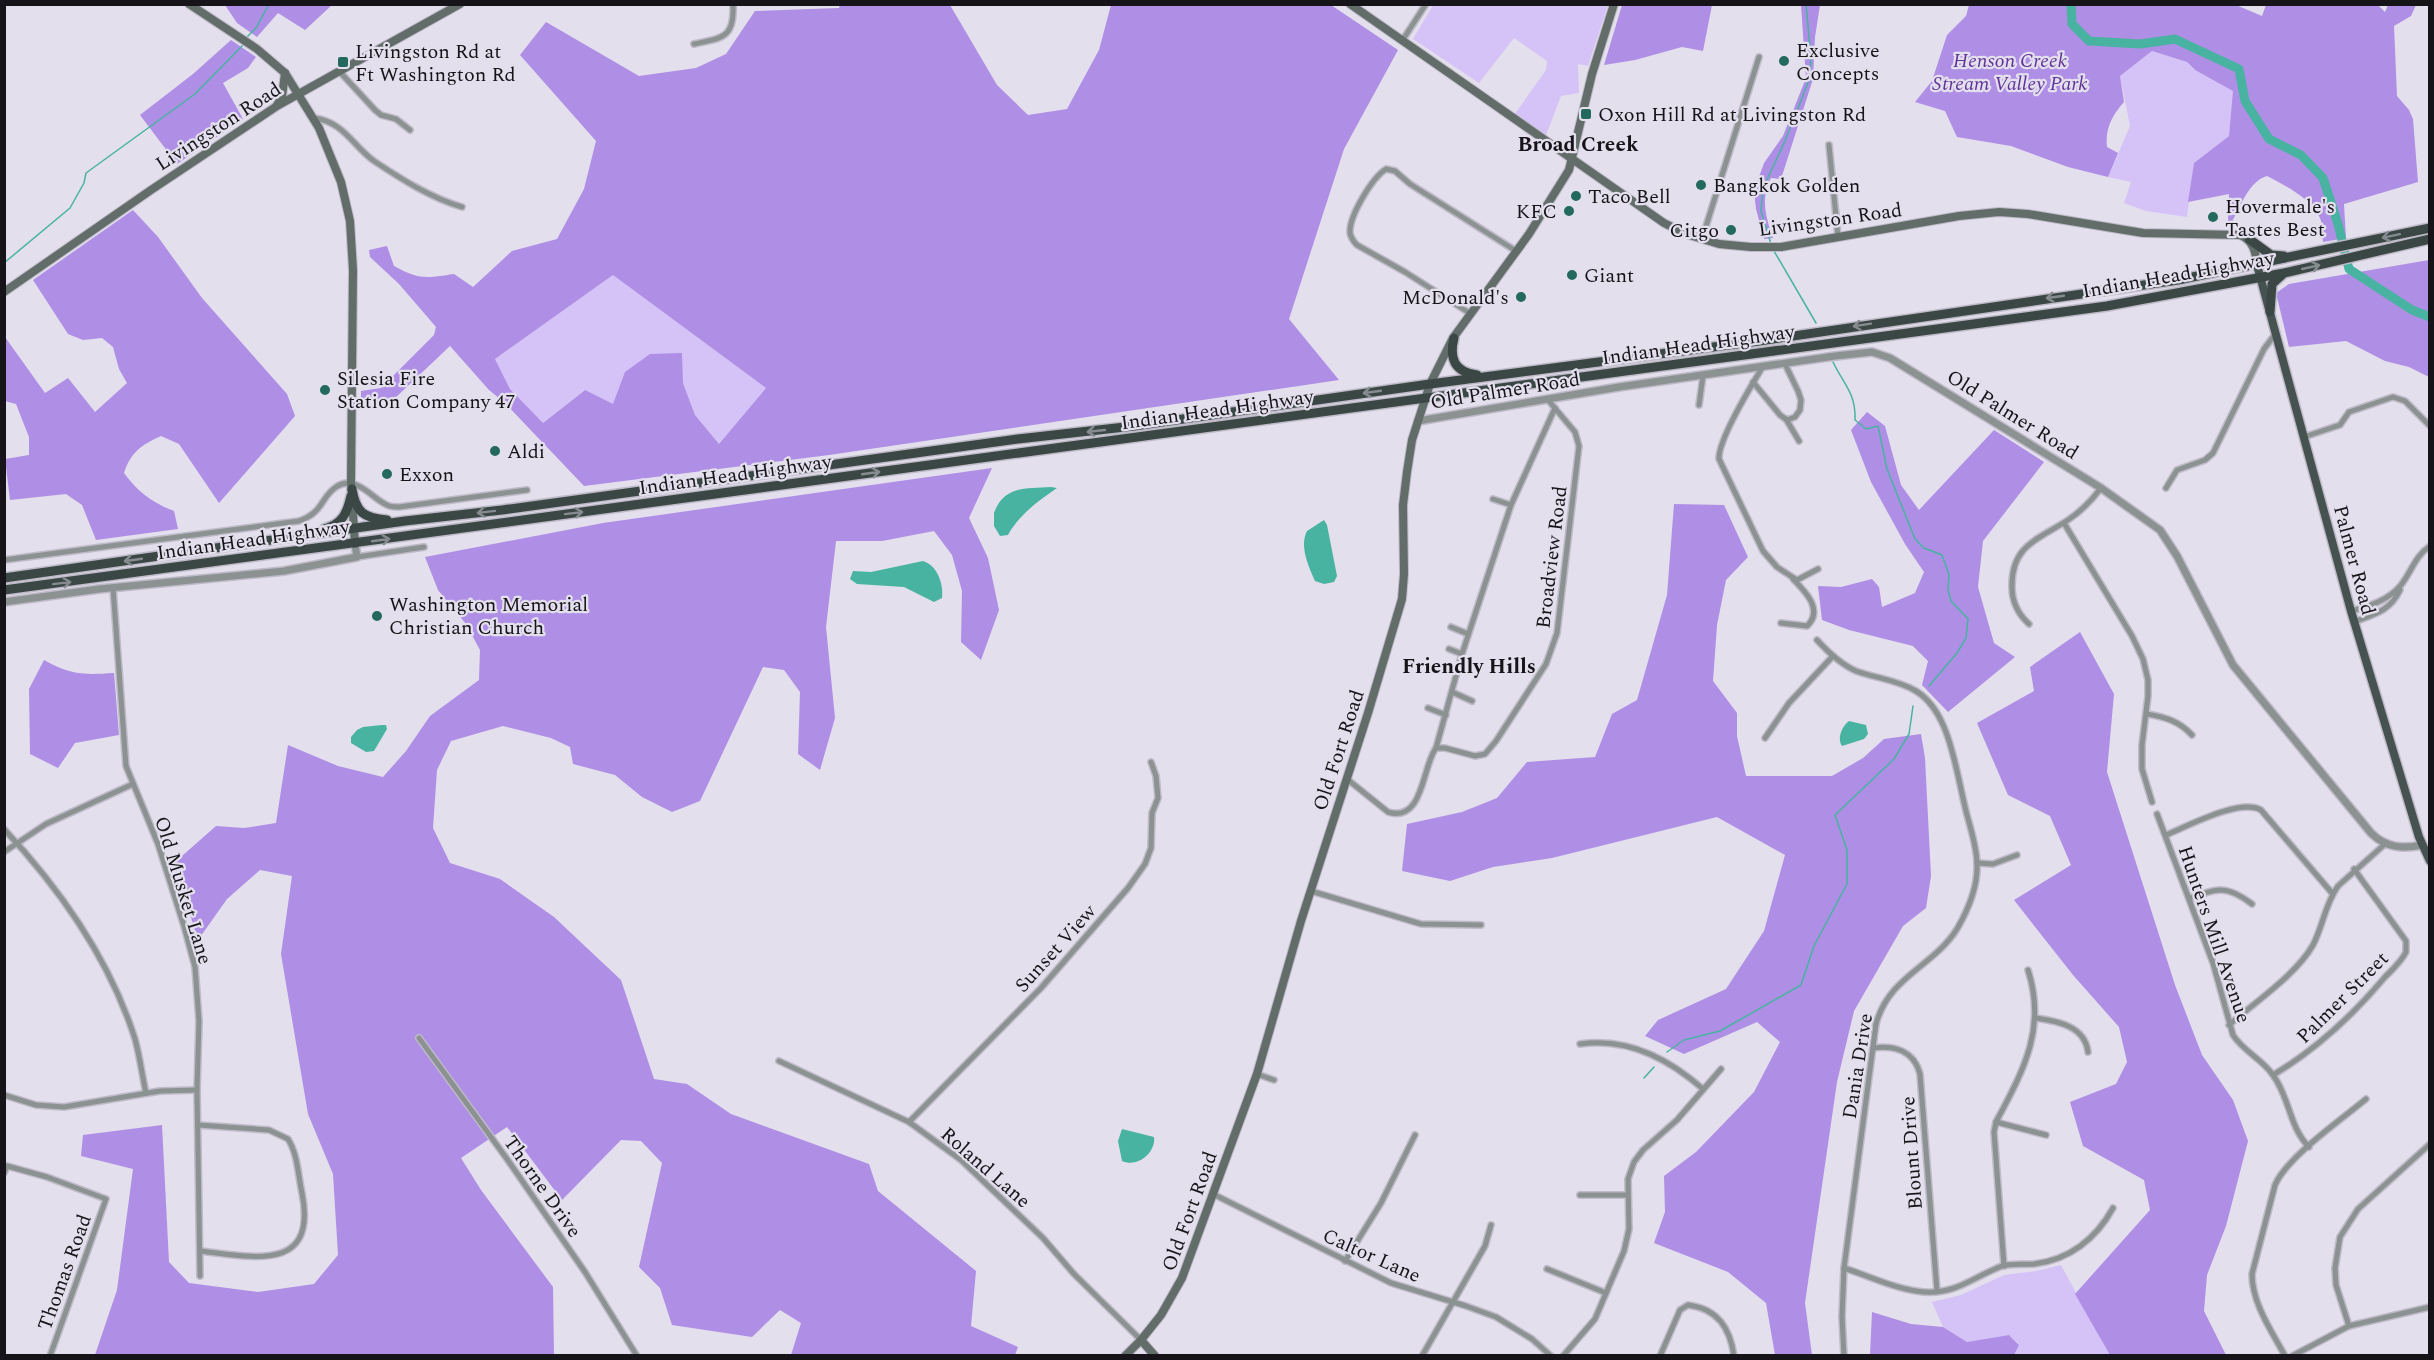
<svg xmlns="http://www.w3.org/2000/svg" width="2434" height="1360" font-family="Spectral,serif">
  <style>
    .green { fill: #d5c3f7 }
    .forest { fill: #af8ee5; fill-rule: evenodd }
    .water { fill: #48b3a1 }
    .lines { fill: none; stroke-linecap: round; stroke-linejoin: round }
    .stream { stroke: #48b3a1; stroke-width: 1.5 }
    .river { stroke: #48b3a1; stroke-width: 9 }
    .minor-casing { stroke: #bebac7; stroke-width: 8 }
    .tertiary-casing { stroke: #bebac7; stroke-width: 10 }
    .secondary-casing { stroke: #bebac7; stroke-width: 10 }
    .primary-casing { stroke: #bebac7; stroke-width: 11 }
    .trunk-casing { stroke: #bebac7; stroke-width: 12 }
    .minor { stroke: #8b9291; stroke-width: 5 }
    .tertiary { stroke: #8b9291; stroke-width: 7 }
    .secondary { stroke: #626d6a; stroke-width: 8 }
    .primary { stroke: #46524f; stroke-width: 8 }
    .trunk { stroke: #3a4744; stroke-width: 9 }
    .oneway { stroke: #868b90 }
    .poi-dot { fill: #23695d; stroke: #e3dfed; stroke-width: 2 }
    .labels { text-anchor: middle; stroke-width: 4.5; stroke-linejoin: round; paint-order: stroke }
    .poi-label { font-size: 20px; fill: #161419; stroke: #e3dfed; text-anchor: start }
    .park-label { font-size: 20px; font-style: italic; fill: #603398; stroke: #e3dfed }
    .street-label { font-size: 20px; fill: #161419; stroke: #e3dfed }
    .neighbourhood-label { font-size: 21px; font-weight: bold; fill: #161419; stroke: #e3dfed }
  </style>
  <rect width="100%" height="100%" fill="#e3dfed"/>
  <g class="green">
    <path d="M1433 5H1608L1588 66 1578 64 1579 93 1561 96 1545 138 1514 115 1546 70 1547 61 1514 38 1479 83 1413 39Z"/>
    <path d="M2152 51 2187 62 2193 69 2234 91 2229 136 2194 163 2187 217 2146 211 2124 203 2131 182 2108 177 2130 126 2120 76Z"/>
    <path d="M613 275 766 388 719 444 695 415 683 383 613 405 584 390 543 423 510 389 495 359Z"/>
    <path d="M2061 1265 2110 1355H2014L2019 1344 2009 1335 1967 1342 1943 1327 1932 1302 1961 1295 2004 1275 2036 1271Z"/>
  </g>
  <g class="forest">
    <path d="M840 4 950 5 997 85 1028 115 1067 109 1099 50 1111 5H1331L1398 50 1344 149 1289 319 1339 380 829 455 584 486 505 403 489 390 450 346 393 400 361 403V391L381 388 434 335 436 327 399 284 370 257 369 250 387 246 394 266C419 280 427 278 454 274L473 287 512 251 557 239 584 189 596 141 520 55 546 22 639 76 696 68 726 54 755 11 839 8ZM613 275 766 388 719 444 695 415 683 383 682 353 650 354 625 372 613 404 585 390 543 423 510 389 495 359Z"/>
    <path d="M225 5H332L305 30 278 13 257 37 237 23Z"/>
    <path d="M1622 5H1712L1703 51 1682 47 1635 60 1604 65Z"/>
    <path d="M1801 5H1820L1815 37 1813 79 1781 179 1771 178C1760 198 1766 218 1773 238L1764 239 1756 209 1754 191 1764 163 1783 136 1806 78Z"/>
    <path d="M2236 5 2262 16 2266 5H2378L2385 12 2388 5H2416L2411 16 2394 26 2397 96 2409 110 2413 119 2418 182 2344 204 2346 238 2323 242C2322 234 2323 224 2320 218 2311 198 2284 185 2267 176 2249 181 2240 207 2232 222L2228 223 2229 194 2188 202 2194 163 2229 136 2233 91 2195 70 2187 62 2152 51 2120 76 2124 102C2112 116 2105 128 2107 147L2118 153 2108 177 2068 167 2011 146 1957 137 1945 111 1915 102 1932 81 1947 35 1966 16 1969 5Z"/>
    <path d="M231 40 256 57 248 68 223 83 243 119 177 164 140 115 193 74Z"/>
    <path d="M133 210 158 237 202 298 287 394 295 416 219 503 179 444 161 436C141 445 131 452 124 473 138 492 151 502 174 511L178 529 96 540 82 505 66 494 10 500 5 459 29 455V437L16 404 5 401V337L45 393 68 378 95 412 127 383 119 369 113 347 102 338 83 340 68 334 33 280Z"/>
    <path d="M2429 260V377L2409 367 2385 361 2346 341 2289 347 2276 293 2289 284Z"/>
    <path d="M1867 412 1885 426 1901 485 1919 510 1994 430 2044 462 1983 541 1978 587 1994 643 2015 657 1948 712 1922 685 1928 661 1913 646 1849 630 1822 620 1818 586 1841 587 1872 579 1879 587 1882 607 1915 593 1924 572 1905 544 1871 482 1851 430Z"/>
    <path d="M992 468 969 518 988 558 999 610 981 660 961 642 962 591 952 555 934 531 882 541H836L826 627 835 718 820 770 798 754 800 692 784 670 763 667 700 801 672 812 642 797 615 775 573 764 570 747 551 738 503 726 451 741 437 770 433 828 450 863 500 879 554 917 621 980 654 1079 687 1084 731 1114 869 1164 878 1191 976 1271 971 1326 1018 1347 1015 1355H791L801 1323 780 1310 752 1337 672 1325 660 1288 639 1267 662 1163 641 1141 621 1140 562 1200 507 1127 461 1158 481 1190 553 1287 554 1355H95L117 1290 133 1169 81 1156 83 1135 162 1125 169 1262 189 1283 258 1292 314 1284 338 1255 333 1174 308 1114 281 954 292 876 260 870 227 899 198 940 174 863 216 826 244 828 276 823 288 745 338 766 383 777 406 751 430 716 479 680 480 650 466 624 438 590 425 557 603 523Z"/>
    <path d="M1674 504 1724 505 1748 557 1726 580 1717 625 1713 681 1737 713V736L1746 776H1832L1863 758 1884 739 1921 734 1925 758 1931 876 1926 908 1903 926 1854 1011 1837 1082 1805 1303 1812 1355H1775L1766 1303 1728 1272 1654 1243 1665 1212 1664 1176 1696 1152 1754 1092 1780 1042 1757 1022 1684 1054 1645 1036 1658 1020 1726 989 1764 931 1785 855 1717 817 1552 858 1493 867 1450 881 1402 871 1407 824 1462 812 1497 798 1527 762 1595 757 1612 714 1637 700 1667 595Z"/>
    <path d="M2080 632 2114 694 2107 772 2175 985 2202 1055 2233 1100 2248 1141 2226 1226 2207 1275 2204 1311 2226 1355H2110L2075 1294 2150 1210 2144 1180 2083 1146 2070 1102 2116 1084 2127 1062 2119 1027 2073 975 2014 900 2071 865 2050 816 2008 795 1977 723 2034 691 2030 667Z"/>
    <path d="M44 660C70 675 85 675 114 673L119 735 75 743 58 768 30 754 29 689Z"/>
    <path d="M1872 1312 1911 1324 1943 1327 1967 1342 2009 1335 2019 1345 2014 1355H1870Z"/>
  </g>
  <g class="water">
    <path d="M1051 487 1057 488C1038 501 1019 515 1008 535L1000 536 994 526V513C1004 485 1026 489 1051 487Z"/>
    <path d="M1324 520 1327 525 1337 576 1334 582 1324 584 1315 581C1309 567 1299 546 1307 531Z"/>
    <path d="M923 561C937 565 944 584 942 598L934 602 904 587 857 584 850 579 853 571 871 572Z"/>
    <path d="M1849 721 1866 725 1868 734 1864 739 1842 746C1837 739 1841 727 1849 721Z"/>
    <path d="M382 725H386L387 729 374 751 366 752 351 743V737L357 730 363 727Z"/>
    <path d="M1122 1129 1154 1137C1156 1153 1137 1168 1122 1161L1118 1141Z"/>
  </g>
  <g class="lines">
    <g class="stream">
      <path d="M247 37 256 28 269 4"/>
      <path d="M1771 244 1761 211 1763 188 1785 141 1809 80 1811 59 1806 4"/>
      <path d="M1774 251 1816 323"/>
      <path d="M4 263 70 208 84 183 86 173 195 94 243 45"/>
      <path d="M1833 362C1844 385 1856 393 1855 420L1866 429 1878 426 1887 469 1915 539 1924 548 1942 555 1949 575 1948 590 1951 601 1968 619 1966 638 1957 653 1929 686"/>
      <path d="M1667 1052 1684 1040 1720 1031 1801 985 1814 946 1847 884V850L1835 815 1894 759 1909 734 1913 706"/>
      <path d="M1644 1078 1654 1067"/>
    </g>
    <path class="river" d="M2071 4 2072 24 2089 41 2140 44 2175 39 2239 69 2245 101 2269 139 2301 155 2323 178 2338 224 2349 269 2412 310 2430 317"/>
    <g class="minor-casing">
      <g id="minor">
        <path d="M1402 41 1426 4"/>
        <path d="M694 44C721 38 735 39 733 4"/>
        <path d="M339 71 375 110 381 115 396 119 410 130"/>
        <path d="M314 118C344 122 352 145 374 161 401 179 431 198 462 207"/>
        <path d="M1829 145 1838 237"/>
        <path d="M1702 239 1759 57"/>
        <path d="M1471 314 1405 272 1357 245C1353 241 1351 238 1350 233 1349 216 1372 178 1386 169L1395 171 1410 184 1516 251"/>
        <path d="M1762 368C1751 386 1718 440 1719 459L1763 551 1777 567 1797 580 1818 569"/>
        <path d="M1753 382 1780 415 1787 420 1795 417 1800 410 1801 400 1798 391 1785 364"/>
        <path d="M1699 405 1703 376"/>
        <path d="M1786 419 1799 441"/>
        <path d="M2304 437 2340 425 2349 412 2393 397 2405 401 2430 426"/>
        <path d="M2166 488 2177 470 2205 460 2213 453 2264 349 2276 333"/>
        <path d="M1493 499 1511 505"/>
        <path d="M2064 523 2132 636 2143 659 2148 680V696L2142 745V769L2152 802"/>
        <path d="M357 557 424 547"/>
        <path d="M4 560 299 521C324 512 320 498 336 487 355 474 371 497 385 504 389 507 394 507 399 507L527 490"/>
        <path d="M113 588 126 766 158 844 184 926 195 967 199 1021 197 1090 200 1276"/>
        <path d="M2351 611C2370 606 2389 600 2401 585 2412 571 2415 556 2430 546"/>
        <path d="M2354 622C2375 614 2390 611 2400 590"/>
        <path d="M1781 623 1807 626C1824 610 1805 591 1793 579"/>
        <path d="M2029 624C2018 614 2012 602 2012 587 2011 545 2039 539 2068 520 2080 512 2092 500 2101 488"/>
        <path d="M1451 627 1468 634"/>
        <path d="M1817 640C1828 652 1840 664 1856 671 1875 678 1898 680 1916 691 1929 699 1938 713 1944 727 1955 753 1959 783 1966 811 1970 827 1977 847 1977 864 1978 886 1968 910 1957 929 1933 967 1889 976 1876 1024L1844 1268 1842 1317 1844 1356"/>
        <path d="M1449 649 1462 654"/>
        <path d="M1452 692 1472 701"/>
        <path d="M1428 708 1446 715"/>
        <path d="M2147 714C2165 717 2179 721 2192 735"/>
        <path d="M1765 738 1789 703 1833 656"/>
        <path d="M1436 748 1462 654 1511 505 1555 408"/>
        <path d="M1347 779 1388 812C1424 823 1422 766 1436 748H1445L1475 756 1485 754 1496 741 1546 664 1557 633 1579 446 1575 432 1548 400"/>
        <path d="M2157 814 2213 963 2233 1035C2243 1051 2262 1059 2273 1075 2290 1098 2289 1127 2309 1147"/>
        <path d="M4 829C60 889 110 960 135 1039 140 1057 142 1075 146 1093"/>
        <path d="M2166 835C2188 826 2240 798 2261 810L2332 893"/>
        <path d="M4 852 46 824 133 784"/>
        <path d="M1977 863 1993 864 2017 855"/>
        <path d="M1311 891 1421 924 1481 925"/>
        <path d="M2190 898C2218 888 2227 885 2252 904"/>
        <path d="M2036 1018C2057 1021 2085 1026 2088 1052"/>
        <path d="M2229 1025C2255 1002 2296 975 2313 945 2323 926 2325 904 2338 886L2385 844"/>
        <path d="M419 1038 507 1159 585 1272 637 1356"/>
        <path d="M1580 1044C1627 1037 1669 1059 1703 1089"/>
        <path d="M1873 1048C1895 1045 1914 1051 1920 1074L1937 1291"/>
        <path d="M779 1061 909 1122 961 1160 1043 1238 1074 1274 1141 1340"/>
        <path d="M1257 1074 1274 1080"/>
        <path d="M2273 1075C2317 1049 2353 1015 2385 977 2393 969 2401 962 2406 952V941L2354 869"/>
        <path d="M4 1095 36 1105 64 1107 160 1091 197 1090"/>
        <path d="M909 1122 1041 988 1128 888 1145 864 1151 848 1152 813 1158 798 1156 776 1151 762"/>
        <path d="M1996 1122 2046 1135"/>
        <path d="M198 1125 269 1130 288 1139C298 1155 298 1175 302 1193 318 1273 253 1257 200 1251"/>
        <path d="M4 1173 7 1166 47 1177 106 1199 50 1356"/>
        <path d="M1213 1194 1391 1283 1466 1306 1496 1317 1532 1339 1551 1356"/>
        <path d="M1580 1195H1627"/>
        <path d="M1345 1261 1381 1203 1415 1135"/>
        <path d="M2004 1266 1994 1132 1996 1122C2023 1071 2047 1029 2028 970"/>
        <path d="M1844 1268C1869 1276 1897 1290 1924 1292 1957 1294 1973 1277 2002 1266 2012 1263 2023 1265 2034 1264 2069 1260 2096 1239 2113 1208"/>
        <path d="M1547 1269 1606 1293"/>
        <path d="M2349 1326 2336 1285 2335 1268 2340 1237 2358 1209 2430 1144"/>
        <path d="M1422 1356 1485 1246 1491 1225"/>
        <path d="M1563 1356 1595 1319 1624 1251 1629 1229 1628 1179 1634 1162 1643 1150 1677 1120 1721 1069"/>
        <path d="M1660 1356 1680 1310 1688 1305C1718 1309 1730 1328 1734 1356"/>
        <path d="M2285 1356C2271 1330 2252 1303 2252 1274L2275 1185C2287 1157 2341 1120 2366 1099"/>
        <path d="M2292 1356 2349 1326 2430 1307"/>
      </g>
    </g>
    <g class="tertiary-casing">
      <g id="tertiary">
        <path d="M1418 421 1619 387 1835 356 1872 352 1890 358 2101 488 2160 530 2177 556 2233 665 2371 833C2386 848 2403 849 2422 845"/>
        <path d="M4 602 99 589 284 571 357 557 355 544"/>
      </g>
    </g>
    <g class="secondary-casing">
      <g id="secondary">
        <path d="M189 4 257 49 285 73 319 128 341 182 350 221 353 270 351 483 355 544"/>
        <path d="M1350 4 1664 223 1686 234 1719 244 1751 247H1781L1959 216 1999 212 2028 214 2143 233 2240 235C2253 240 2256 252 2257 265"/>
        <path d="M277 105 282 97 285 73"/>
        <path d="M4 292 151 190 277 106 460 4"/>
        <path d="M1141 1340 1155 1356"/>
        <path d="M1125 1356 1141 1340 1161 1315 1182 1278 1257 1074 1301 921 1368 713 1402 599 1404 574 1403 505 1407 472 1412 440 1430 384 1453 338 1529 234 1569 170 1592 74 1614 4"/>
      </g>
    </g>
    <g class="primary-casing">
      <path id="primary" d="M2257 265 2351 611 2419 837 2430 861"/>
    </g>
    <g class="trunk-casing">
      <g id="trunk">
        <path d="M2249 239 2271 255 2284 256"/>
        <path d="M2270 312 2272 284 2282 275"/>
        <path d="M1454 338C1449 358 1454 372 1477 375"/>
        <path d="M352 489C356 513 364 518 387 520"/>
        <path d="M324 529C342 524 347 514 351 496"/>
        <path d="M4 578 405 521 502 510 1018 439 1134 426 1430 384 1759 341 2178 280 2430 228"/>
        <path d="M4 590 2107 306 2284 273 2430 239"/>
      </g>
    </g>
    <use href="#minor" class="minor"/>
    <use href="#tertiary" class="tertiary"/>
    <use href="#secondary" class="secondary"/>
    <use href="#primary" class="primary"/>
    <use href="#trunk" class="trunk"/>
  </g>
  <defs><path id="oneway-shaft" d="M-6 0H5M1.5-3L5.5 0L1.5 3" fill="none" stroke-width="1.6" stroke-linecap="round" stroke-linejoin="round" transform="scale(1.5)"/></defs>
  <g class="oneway">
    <use href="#oneway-shaft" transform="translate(2391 236) rotate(168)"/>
    <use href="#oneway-shaft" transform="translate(2311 267) rotate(-13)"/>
    <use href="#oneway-shaft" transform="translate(2055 297) rotate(172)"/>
    <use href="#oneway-shaft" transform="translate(1862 325) rotate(171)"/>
    <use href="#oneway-shaft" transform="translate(1372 392) rotate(172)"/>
    <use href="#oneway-shaft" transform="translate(1096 431) rotate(174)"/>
    <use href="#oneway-shaft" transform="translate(871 473) rotate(-8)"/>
    <use href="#oneway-shaft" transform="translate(486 512) rotate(173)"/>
    <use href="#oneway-shaft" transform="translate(574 513) rotate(-7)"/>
    <use href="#oneway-shaft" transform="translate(381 540) rotate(-8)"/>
    <use href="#oneway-shaft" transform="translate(133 560) rotate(172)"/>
    <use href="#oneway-shaft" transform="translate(62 583) rotate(-7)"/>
  </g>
  <g class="poi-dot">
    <circle cx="1784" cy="61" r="6"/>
    <rect x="337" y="56" width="12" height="12" rx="3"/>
    <rect x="1580" y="108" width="12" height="12" rx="3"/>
    <circle cx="1701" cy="185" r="6"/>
    <circle cx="1576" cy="196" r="6"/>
    <circle cx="1569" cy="211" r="6"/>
    <circle cx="2213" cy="217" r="6"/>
    <circle cx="1731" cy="230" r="6"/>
    <circle cx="1572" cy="275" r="6"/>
    <circle cx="1521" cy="297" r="6"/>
    <circle cx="325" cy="390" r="6"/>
    <circle cx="495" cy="451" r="6"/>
    <circle cx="387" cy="474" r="6"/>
    <circle cx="377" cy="616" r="6"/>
  </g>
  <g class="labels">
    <g class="poi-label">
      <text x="1796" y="57">Exclusive<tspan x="1796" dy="23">Concepts</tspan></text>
      <text x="355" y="58">Livingston Rd at<tspan x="355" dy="23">Ft Washington Rd</tspan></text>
      <text x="1598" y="121">Oxon Hill Rd at Livingston Rd</text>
      <text x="1713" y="192">Bangkok Golden</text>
      <text x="1588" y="203">Taco Bell</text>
      <text x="2225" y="213">Hovermale's<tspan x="2225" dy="23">Tastes Best</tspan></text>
      <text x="1557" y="218" text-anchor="end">KFC</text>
      <text x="1719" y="237" text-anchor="end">Citgo</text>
      <text x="1584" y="282">Giant</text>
      <text x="1509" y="304" text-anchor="end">McDonald's</text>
      <text x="337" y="385">Silesia Fire<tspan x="337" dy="23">Station Company 47</tspan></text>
      <text x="507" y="458">Aldi</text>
      <text x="399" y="481">Exxon</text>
      <text x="389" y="611">Washington Memorial<tspan x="389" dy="23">Christian Church</tspan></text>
    </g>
    <g class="park-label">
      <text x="2010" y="67">Henson Creek<tspan x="2010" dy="23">Stream Valley Park</tspan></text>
    </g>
    <g class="street-label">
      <text transform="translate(218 126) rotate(-33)" y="7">Livingston Road</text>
      <text transform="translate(1830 219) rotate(-8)" y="7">Livingston Road</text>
      <text transform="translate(2178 274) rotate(-10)" y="7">Indian Head Highway</text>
      <text transform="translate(1698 344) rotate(-8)" y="7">Indian Head Highway</text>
      <text transform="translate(1505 390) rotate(-9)" y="7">Old Palmer Road</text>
      <text transform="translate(1217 409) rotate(-8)" y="7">Indian Head Highway</text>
      <text transform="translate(2013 414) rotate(32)" y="7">Old Palmer Road</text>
      <text transform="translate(735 474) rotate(-8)" y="7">Indian Head Highway</text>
      <text transform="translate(253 539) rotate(-8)" y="7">Indian Head Highway</text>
      <text transform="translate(1551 557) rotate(-83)" y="7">Broadview Road</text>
      <text transform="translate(2355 560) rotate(75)" y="7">Palmer Road</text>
      <text transform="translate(1338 750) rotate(-72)" y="7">Old Fort Road</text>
      <text transform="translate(184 890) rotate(73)" y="7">Old Musket Lane</text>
      <text transform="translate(2215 934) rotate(71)" y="7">Hunters Mill Avenue</text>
      <text transform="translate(1055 948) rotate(-48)" y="7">Sunset View</text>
      <text transform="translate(2342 997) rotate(-45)" y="7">Palmer Street</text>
      <text transform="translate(1857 1066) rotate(-81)" y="7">Dania Drive</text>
      <text transform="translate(1911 1153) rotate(-94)" y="7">Blount Drive</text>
      <text transform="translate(986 1167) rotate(41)" y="7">Roland Lane</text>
      <text transform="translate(543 1186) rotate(55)" y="7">Thorne Drive</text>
      <text transform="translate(1189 1211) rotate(-70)" y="7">Old Fort Road</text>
      <text transform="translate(1372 1255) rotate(24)" y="7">Caltor Lane</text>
      <text transform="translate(64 1272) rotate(-70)" y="7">Thomas Road</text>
    </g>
    <g class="neighbourhood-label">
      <text x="1578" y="151">Broad Creek</text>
      <text x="1469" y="673">Friendly Hills</text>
    </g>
  </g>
  <rect width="2434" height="1360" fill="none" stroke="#161419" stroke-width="12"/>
</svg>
